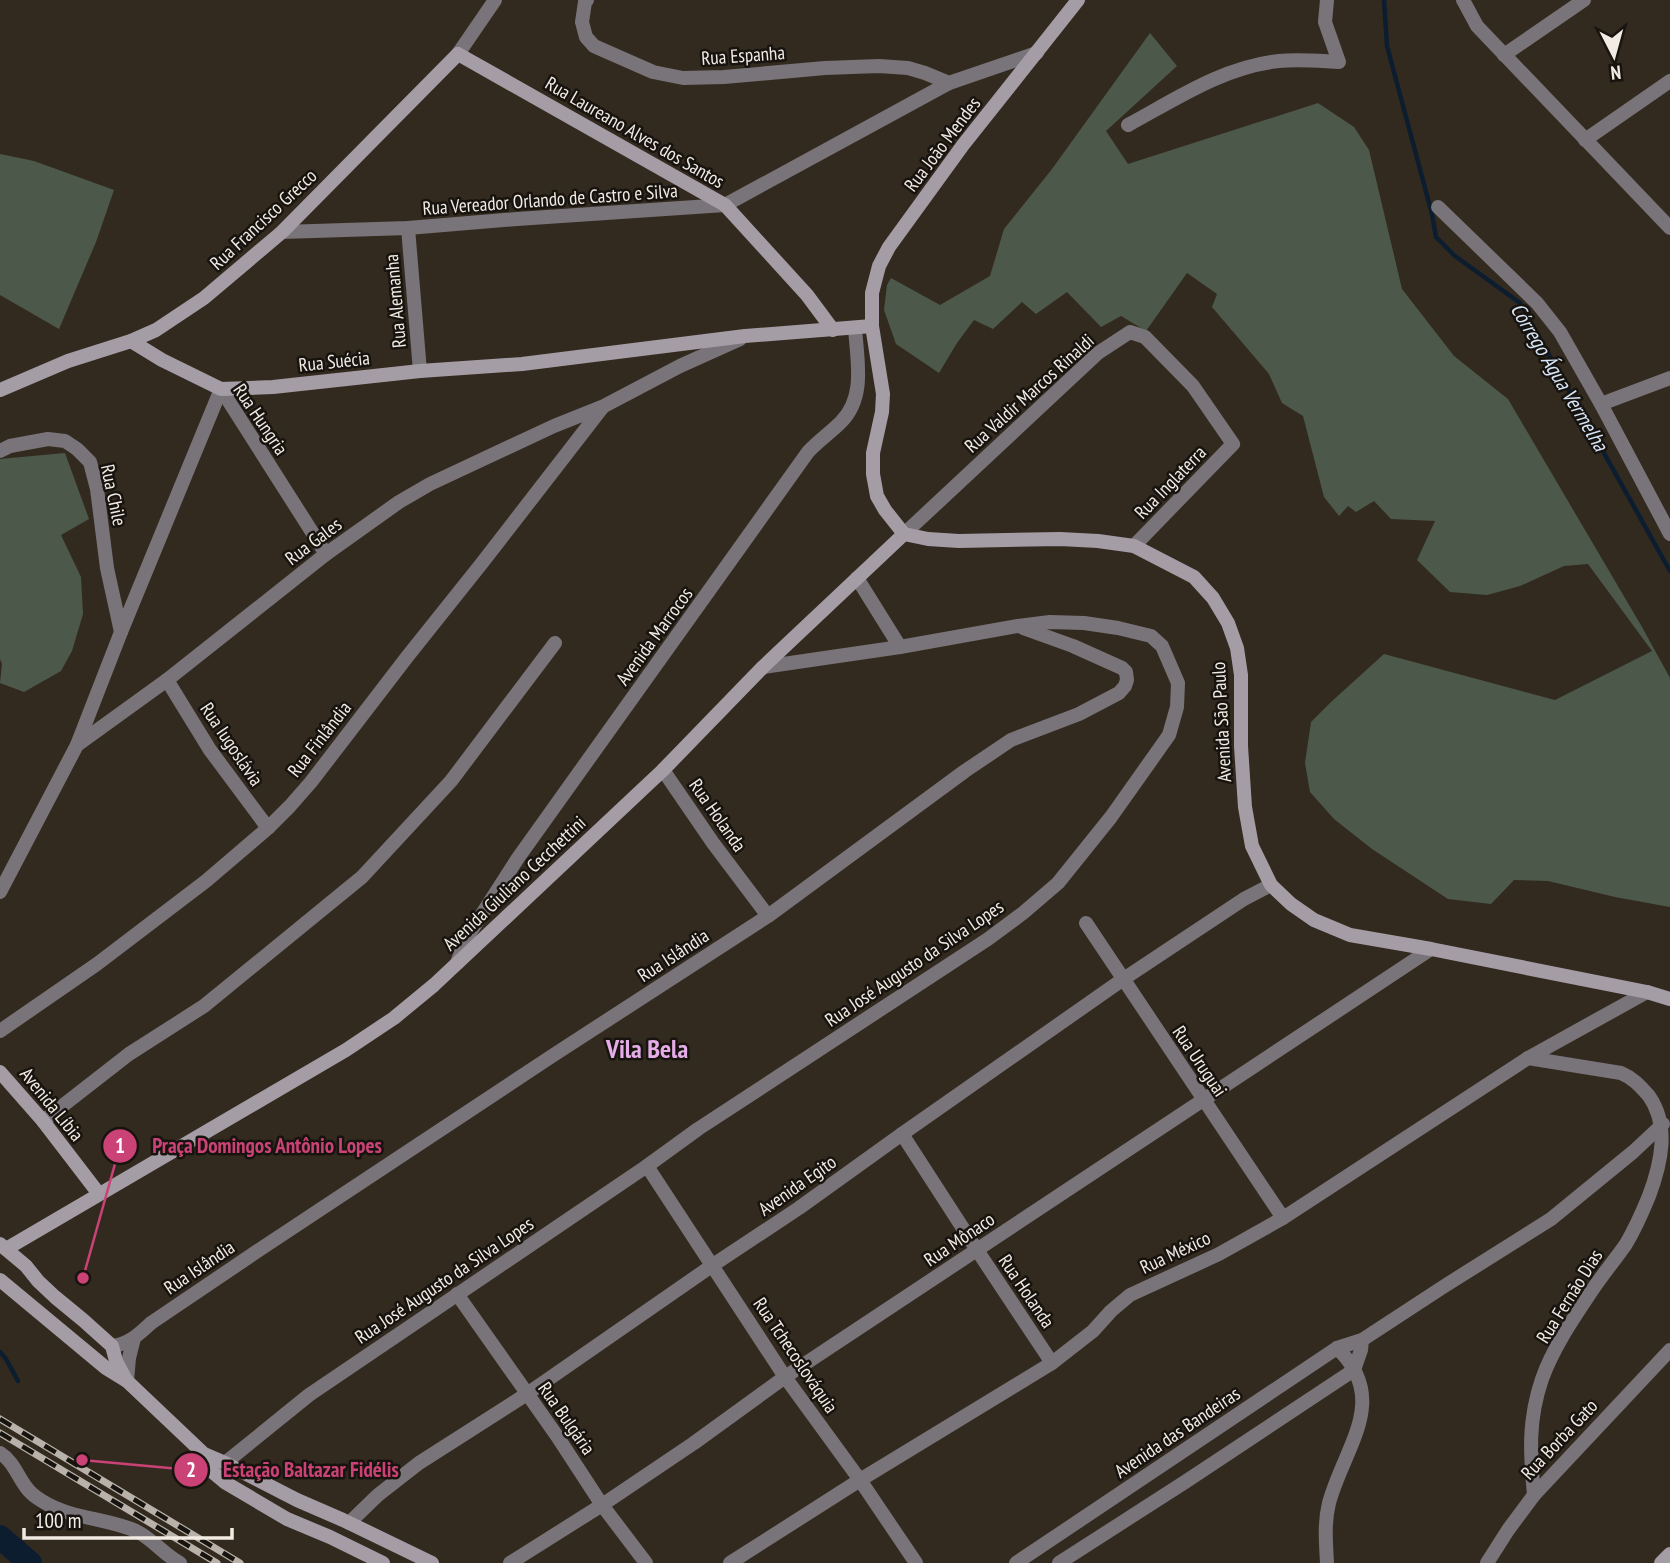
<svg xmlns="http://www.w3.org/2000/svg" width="1670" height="1563" font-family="'PT Sans Narrow',sans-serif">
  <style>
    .green { fill: #4c594a }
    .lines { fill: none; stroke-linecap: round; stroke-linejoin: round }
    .stream { stroke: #0c1d2f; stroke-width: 4.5 }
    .river { stroke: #0c1d2f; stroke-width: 24 }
    .street { stroke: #797479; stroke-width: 14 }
    .secondary { stroke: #a59da6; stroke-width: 14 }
    .rail-casing { stroke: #b9b2aa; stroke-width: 7 }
    .rail { stroke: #17130e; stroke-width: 4.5; stroke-dasharray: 13; stroke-linecap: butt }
    .labels { text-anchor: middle; stroke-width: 5; stroke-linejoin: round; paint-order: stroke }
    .street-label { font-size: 19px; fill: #f1ebe4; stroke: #17130e }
    .water-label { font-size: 21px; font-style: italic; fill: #d6e5f7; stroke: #17130e }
    .district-label { font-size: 26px; font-weight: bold; fill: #e5ade7; stroke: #17130e }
    .leader { fill: none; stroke: #cb4276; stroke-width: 2.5 }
    .callout-dot { fill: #cb4276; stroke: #17130e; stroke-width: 2.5 }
    .mark-label { font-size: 21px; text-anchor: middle; font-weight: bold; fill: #fff }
    .callout-label { font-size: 21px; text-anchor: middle; font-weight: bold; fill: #cb4276; stroke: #17130e; stroke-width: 5; stroke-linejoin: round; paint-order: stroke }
  </style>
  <rect width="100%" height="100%" fill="#332a1f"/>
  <g class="green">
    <path d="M1150 33 1177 66 1106 131 1128 164 1318 103 1354 127 1369 150 1402 289 1454 356 1508 399 1642 627 1670 678V907L1615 897 1548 881 1514 880 1491 904 1448 899 1372 849 1334 819 1310 792 1305 763 1311 722 1331 702 1384 654 1555 700 1652 651 1588 564 1564 566 1520 586 1487 595 1450 592 1417 560 1435 521 1391 519 1374 501 1356 512 1348 506 1339 516 1324 497 1303 416 1282 403 1269 374 1212 307 1217 294 1187 273 1146 331 1121 316 1101 327 1067 292 1036 314 1022 302 993 329 974 320 957 343 939 373 896 344 884 310 887 285 891 278 940 305 990 276 1004 229 1052 169Z"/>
    <path d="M0 154 34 161 114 190 96 242 59 329 0 295Z"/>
    <path d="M65 453 89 519 61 535 81 577 83 614 72 651 61 671 24 692 0 683 2 664 0 659V459Z"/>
  </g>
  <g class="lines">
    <g class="stream">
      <path d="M1384 0 1387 46 1432 214 1436 237 1455 256 1520 303 1670 571"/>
      <path d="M0 1352 6 1359 18 1381"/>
    </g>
    <path class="river" d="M0 1537 30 1563"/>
    <g class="street">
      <path d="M587 0 585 2 582 22 586 37 594 46 653 72 683 78 724 77 825 68 879 66 908 68 925 73 949 83"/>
      <path d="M1463 0 1477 26 1670 228"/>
      <path d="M458 54 495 0"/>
      <path d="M1504 55 1584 0"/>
      <path d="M1128 125C1176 99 1223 67 1279 61 1299 59 1319 61 1339 62L1325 22 1327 0"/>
      <path d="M1585 140 1670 81"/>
      <path d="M1438 207 1537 303 1560 332 1601 404 1670 534"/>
      <path d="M408 228 420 371"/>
      <path d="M282 232 408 228 517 219 725 205 949 83 1037 53"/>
      <path d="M221 389 326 554"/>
      <path d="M1601 404 1670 378"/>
      <path d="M0 451 10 446 48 439 65 441 77 449 90 462 97 489 107 568 121 632"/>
      <path d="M904 534 1098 353 1130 332 1145 337 1193 386 1233 444 1134 546"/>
      <path d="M857 578 900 647"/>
      <path d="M167 680 210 750 268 828"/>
      <path d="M77 745 121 632 221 389"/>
      <path d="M663 770 713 843 768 916"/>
      <path d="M0 892 77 745 167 680 326 554 399 502 430 484 554 426 604 406 680 366 740 339"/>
      <path d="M1086 923 1283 1218"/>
      <path d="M457 963 466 939 518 858 808 452C818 441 830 433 841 422 866 397 857 360 855 328"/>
      <path d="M0 1031 97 964 206 881 268 828 290 806 311 782 407 657 482 563 602 408"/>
      <path d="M1528 1058 1621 1073C1633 1078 1640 1086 1649 1096 1670 1126 1661 1164 1649 1196 1642 1213 1635 1229 1626 1244 1615 1260 1602 1275 1591 1292 1573 1319 1553 1348 1542 1379 1528 1420 1530 1453 1534 1495"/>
      <path d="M43 1121 129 1054 204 1006 362 877 451 781 555 643"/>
      <path d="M902 1134 977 1250 1052 1363"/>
      <path d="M647 1166 785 1377 860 1480 916 1563"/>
      <path d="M457 1294 557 1436 602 1505 646 1563"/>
      <path d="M112 1346C129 1344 139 1334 151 1323L262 1248 552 1056 768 916 965 771 1011 740 1079 714 1119 693 1125 686 1127 680 1126 672 1122 668 1073 646 1023 628"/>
      <path d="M127 1381 129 1358 134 1338"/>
      <path d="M0 1453C13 1461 17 1475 26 1487 30 1493 37 1498 42 1501 71 1519 106 1518 136 1531 153 1539 164 1555 180 1563"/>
      <path d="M225 1463 309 1395 647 1166 698 1129 988 939 1023 913 1058 883 1111 817 1169 735 1177 707 1178 683 1162 646 1151 636 1118 628 1084 623 1050 622 1018 626 900 647 763 667"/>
      <path d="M349 1523 378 1495 419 1463 527 1394 713 1265 799 1208 902 1134 1122 980 1244 899 1271 885"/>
      <path d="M510 1563 602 1505 694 1443 785 1377 1431 949"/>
      <path d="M730 1563 860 1480 1052 1363 1093 1331 1111 1311 1130 1295 1219 1254 1283 1218 1528 1058 1647 992"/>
      <path d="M1016 1563 1337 1348 1362 1340 1443 1287 1551 1219 1633 1152 1663 1124"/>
      <path d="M1059 1563 1185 1482 1354 1370 1361 1350 1362 1340"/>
      <path d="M1327 1563C1326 1543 1324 1523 1329 1503 1344 1447 1391 1400 1337 1348"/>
      <path d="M1487 1563 1508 1530 1534 1495 1670 1350"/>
    </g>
    <g class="secondary">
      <path d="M1078 0 963 145 889 247 879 266 872 293V326L883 394 882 412 873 453V474L877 496 885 510 904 534 928 539 959 541 1060 539 1098 541 1134 546 1194 577 1213 598 1228 623 1237 648 1241 675V746L1245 807 1252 846 1271 885 1291 904 1314 920 1350 935 1431 949 1647 992 1670 999"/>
      <path d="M131 341 162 360 221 389 273 387 420 371 522 364 745 336 872 326"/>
      <path d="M0 390 68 361 131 341 156 330 204 298 282 232 458 54 725 205 807 295 833 330"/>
      <path d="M0 1072 43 1121 99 1194"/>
      <path d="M0 1244 26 1266 38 1281 55 1297 83 1320 112 1346 116 1361 126 1380"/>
      <path d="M6 1249 346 1050 394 1018 434 985 663 770 763 667 904 534"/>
      <path d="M0 1280 106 1368 127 1381 204 1454 225 1463 297 1500 343 1520 432 1563"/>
      <path d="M204 1454 208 1468 226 1483 287 1519 330 1537 383 1563"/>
      <path d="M1661 1563 1670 1554"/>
    </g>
    <g class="rail-casing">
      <g id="rail">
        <path d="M0 1419 240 1563"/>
        <path d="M0 1433 217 1563"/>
      </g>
    </g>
    <use href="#rail" class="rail"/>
  </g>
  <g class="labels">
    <g class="street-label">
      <text transform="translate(743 55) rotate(-4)" y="7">Rua Espanha</text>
      <text transform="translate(635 132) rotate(30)" y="7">Rua Laureano Alves dos Santos</text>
      <text transform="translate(942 144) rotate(-53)" y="7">Rua João Mendes</text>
      <text transform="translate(550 199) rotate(-4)" y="7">Rua Vereador Orlando de Castro e Silva</text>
      <text transform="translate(263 219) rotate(-43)" y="7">Rua Francisco Grecco</text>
      <text transform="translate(395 301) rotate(-95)" y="7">Rua Alemanha</text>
      <text transform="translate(334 361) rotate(-6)" y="7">Rua Suécia</text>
      <text transform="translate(1029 393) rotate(-42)" y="7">Rua Valdir Marcos Rinaldi</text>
      <text transform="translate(261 419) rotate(56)" y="7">Rua Hungria</text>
      <text transform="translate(1170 482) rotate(-46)" y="7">Rua Inglaterra</text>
      <text transform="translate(114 495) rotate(78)" y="7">Rua Chile</text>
      <text transform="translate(313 541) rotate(-37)" y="7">Rua Gales</text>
      <text transform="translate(654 636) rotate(-54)" y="7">Avenida Marrocos</text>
      <text transform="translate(1221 722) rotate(-93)" y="7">Avenida São Paulo</text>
      <text transform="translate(319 739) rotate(-52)" y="7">Rua Finlândia</text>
      <text transform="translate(232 744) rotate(56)" y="7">Rua Iugoslávia</text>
      <text transform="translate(718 815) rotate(55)" y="7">Rua Holanda</text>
      <text transform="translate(514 883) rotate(-43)" y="7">Avenida Giuliano Cecchettini</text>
      <text transform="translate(673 955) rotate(-33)" y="7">Rua Islândia</text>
      <text transform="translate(914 963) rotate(-34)" y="7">Rua José Augusto da Silva Lopes</text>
      <text transform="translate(1200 1061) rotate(56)" y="7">Rua Uruguai</text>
      <text transform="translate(52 1104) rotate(51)" y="7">Avenida Líbia</text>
      <text transform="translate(797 1185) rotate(-35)" y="7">Avenida Egito</text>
      <text transform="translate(959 1239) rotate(-34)" y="7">Rua Mônaco</text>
      <text transform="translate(1175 1252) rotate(-25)" y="7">Rua México</text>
      <text transform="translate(199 1267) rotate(-34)" y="7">Rua Islândia</text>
      <text transform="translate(444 1280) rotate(-34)" y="7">Rua José Augusto da Silva Lopes</text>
      <text transform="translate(1027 1291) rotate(56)" y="7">Rua Holanda</text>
      <text transform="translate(1569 1296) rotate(-58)" y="7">Rua Fernão Dias</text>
      <text transform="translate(796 1355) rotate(56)" y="7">Rua Tchecoslováquia</text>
      <text transform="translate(567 1418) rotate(55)" y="7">Rua Bulgária</text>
      <text transform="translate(1177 1432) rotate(-34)" y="7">Avenida das Bandeiras</text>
      <text transform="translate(1559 1439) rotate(-47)" y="7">Rua Borba Gato</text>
    </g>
    <g class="water-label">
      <text transform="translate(1559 377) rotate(59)" y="7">Córrego Água Vermelha</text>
    </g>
    <g class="district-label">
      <text x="647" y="1058">Vila Bela</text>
    </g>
  </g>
  <path class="leader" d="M83 1278L120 1146M82 1460L191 1470"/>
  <g class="callout-dot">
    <circle cx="83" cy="1278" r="7"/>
    <circle cx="82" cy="1460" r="7"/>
    <circle cx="120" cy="1146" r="18"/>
    <circle cx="191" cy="1470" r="18"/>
  </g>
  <g class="mark-label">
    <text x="120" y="1153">1</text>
    <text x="191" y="1477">2</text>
  </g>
  <g class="callout-label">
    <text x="267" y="1153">Praça Domingos Antônio Lopes</text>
    <text x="311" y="1477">Estação Baltazar Fidélis</text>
  </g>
  <g transform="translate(1614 56) rotate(174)" stroke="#17130e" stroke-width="5" paint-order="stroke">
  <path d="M0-5L12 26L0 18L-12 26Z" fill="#f1ebe4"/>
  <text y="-10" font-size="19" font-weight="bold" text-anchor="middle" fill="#f1ebe4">N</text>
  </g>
  <path d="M24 1528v10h208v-10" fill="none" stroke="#f1ebe4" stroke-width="3.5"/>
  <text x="35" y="1528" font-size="21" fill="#f1ebe4" stroke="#17130e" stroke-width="5" paint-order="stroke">100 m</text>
</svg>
